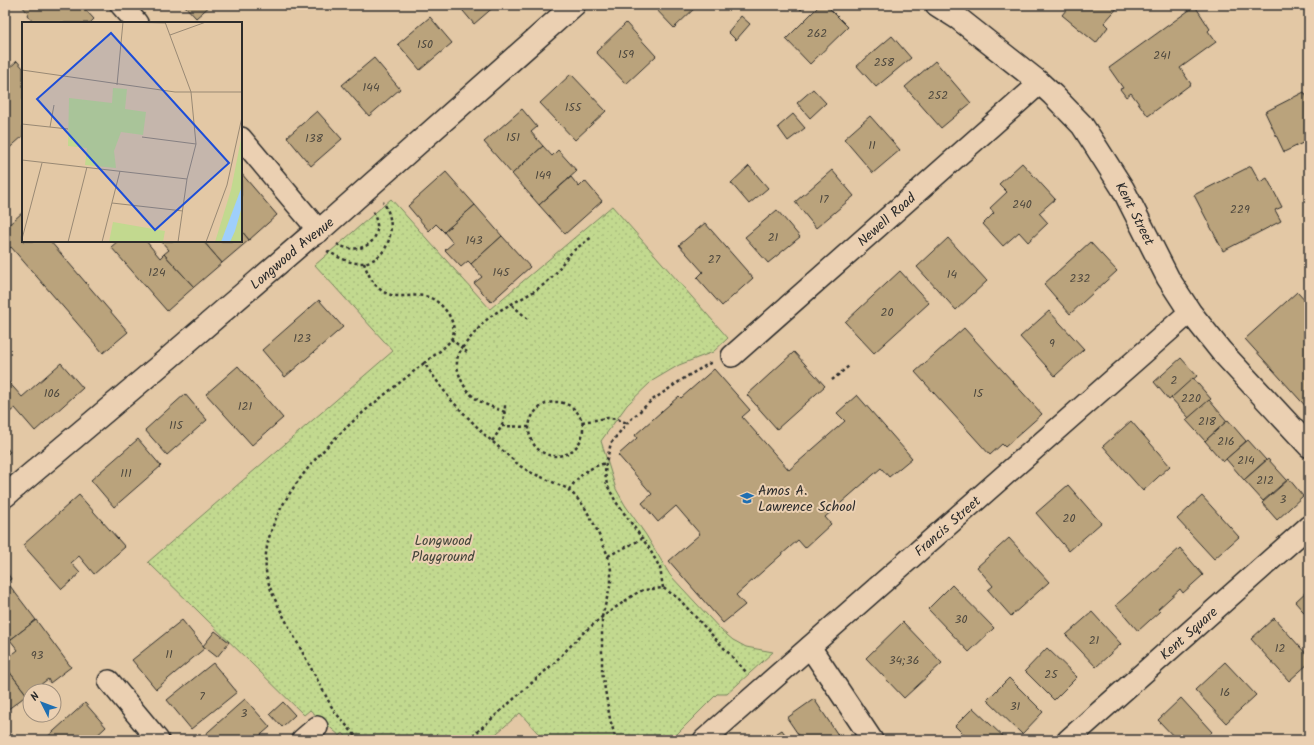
<svg xmlns="http://www.w3.org/2000/svg" width="1314" height="745" font-family="Kalam,sans-serif">
  <style>
    .park { fill: url(#park-dots); stroke: #76825d }
    .building { fill: #baa37b; stroke: #2b2b2b }
    .lines { fill: none; stroke-linecap: round; stroke-linejoin: round }
    .minor-casing { stroke: #2b2b2b; stroke-width: 24 }
    .tertiary-casing { stroke: #2b2b2b; stroke-width: 25 }
    .secondary-casing { stroke: #2b2b2b; stroke-width: 25 }
    .path { stroke: #2b2b2b; stroke-width: 2.5; stroke-dasharray: 3 3; stroke-linecap: butt }
    .minor { stroke: #ebd0b2; stroke-width: 21 }
    .tertiary { stroke: #ebd0b2; stroke-width: 22 }
    .secondary { stroke: #ebd0b2; stroke-width: 22 }
    .labels { text-anchor: middle; stroke-width: 4; stroke-linejoin: round; paint-order: stroke }
    .number-label { font-size: 12px; fill: #4f493f }
    .street-label { font-size: 14px; fill: #2b2b2b; stroke: #ebd0b2 }
    .poi-label { font-size: 14px; fill: #2b2b2b; stroke: #ebd0b2; text-anchor: start }
    .park-label { font-size: 14px; fill: #42453a; stroke: #ebd0b2 }
    .inset-road { fill: none; stroke: #998974; stroke-width: 1 }
    .view { fill: #1d4ed8; fill-opacity: 0.15; stroke: #1d4ed8; stroke-width: 2 }
    .inset-edge { fill: none; stroke: #2b2b2b; stroke-width: 2 }
  </style>
  <defs>
    <pattern id="park-dots" width="8" height="8" patternUnits="userSpaceOnUse"><rect width="8" height="8" fill="#c2d98f"/><path d="M2 2h.1M6 6h.1" fill="none" stroke="#a7ba7c" stroke-width="1.8" stroke-linecap="round"/></pattern>
  </defs>
  <rect width="100%" height="100%" fill="#e3c8a5"/>
  <filter id="ink" filterUnits="userSpaceOnUse"><feTurbulence type="fractalNoise" baseFrequency=".025" numOctaves="2"/><feDisplacementMap in="SourceGraphic" scale="8" xChannelSelector="R" yChannelSelector="G"/><feConvolveMatrix kernelMatrix="1 2 1 2 8 2 1 2 1" color-interpolation-filters="sRGB"/></filter>
  <g filter="url(#ink)">
    <path class="park" d="M391 199 490 309 612 206 728 338 713 352 679 365 652 381 627 405 601 441 616 489 625 505 646 535 670 575 721 630 733 640 746 647 773 652 727 694H717L671 740H544L520 713 489 740H349L343 733 340 736 310 710 304 715 148 562 393 351 315 265Z"/>
    <g class="building">
      <path d="M21 5H81L94 19 90 23H34L27 15 28 13Z"/>
      <path d="M184 5H211L196 18Z"/>
      <path d="M458 5H496L474 24Z"/>
      <path d="M652 5H698L674 28Z"/>
      <path d="M796 5H806L801 10Z"/>
      <path d="M820 5H826L848 27 810 64 786 39Z"/>
      <path d="M1070 5H1120L1104 23 1108 27 1096 43 1062 15Z"/>
      <path d="M1195 6 1210 29 1208 31 1216 42 1180 68 1191 84 1148 116 1131 93 1126 97 1120 89 1123 88 1109 68Z"/>
      <path d="M741 16 750 24 736 40 728 32Z"/>
      <path d="M430 17 452 43 420 70 398 44Z"/>
      <path d="M626 23 656 56 626 84 596 52Z"/>
      <path d="M892 36 911 58 876 87 857 66Z"/>
      <path d="M374 58 400 89 369 116 342 85Z"/>
      <path d="M17 61 23 68V136L5 152V72Z"/>
      <path d="M935 61 971 103 941 128 905 87Z"/>
      <path d="M571 74 606 111 575 140 540 103Z"/>
      <path d="M813 89 826 103 810 118 797 103Z"/>
      <path d="M1304 92 1309 101V140L1284 152 1265 112Z"/>
      <path d="M522 109 537 127 531 132 543 146 512 174 484 142Z"/>
      <path d="M317 111 342 139 311 166 287 137Z"/>
      <path d="M793 114 805 128 788 141 778 127Z"/>
      <path d="M870 116 900 150 873 173 844 139Z"/>
      <path d="M543 146 552 156 558 150 577 171 539 205 512 174Z"/>
      <path d="M1022 163 1055 199 1039 213 1048 223 1028 242 1019 232 1003 246 983 224 994 213 990 208 1007 192 999 184Z"/>
      <path d="M749 166 768 188 749 204 731 183Z"/>
      <path d="M1251 166 1260 182 1267 178 1282 207 1275 210 1281 221 1223 251 1194 195Z"/>
      <path d="M832 170 854 196 816 228 795 202Z"/>
      <path d="M446 172 475 205 444 232 436 224 429 231 408 206Z"/>
      <path d="M241 173 277 215 249 240 241 230Z"/>
      <path d="M571 177 579 187 585 181 602 201 565 234 539 205Z"/>
      <path d="M475 205 502 236 471 264 468 261 461 267 445 250 453 243 444 232Z"/>
      <path d="M777 210 800 237 768 263 745 237Z"/>
      <path d="M23 212V241H50L128 332 103 353 11 247 5 252V228Z"/>
      <path d="M705 223 753 278 722 306 697 278 703 272 679 245Z"/>
      <path d="M241 230 249 240 222 263 203 241H241Z"/>
      <path d="M502 236 530 267 491 302 474 283 482 277 471 264Z"/>
      <path d="M948 238 987 281 956 310 917 267Z"/>
      <path d="M118 241H146L160 258 164 254 194 287 167 311 111 247Z"/>
      <path d="M161 241H203L222 263 194 287 164 254 169 250Z"/>
      <path d="M1090 242 1117 271 1070 314 1044 284Z"/>
      <path d="M900 271 929 303 874 353 845 322Z"/>
      <path d="M1297 292 1309 305V410L1245 339Z"/>
      <path d="M319 300 343 327 285 377 262 350Z"/>
      <path d="M1049 311 1084 349 1055 376 1020 337Z"/>
      <path d="M964 328 1042 414 1005 447 1002 444 990 455 915 372Z"/>
      <path d="M794 352 825 386 777 429 747 395Z"/>
      <path d="M1181 358 1197 376 1169 400 1154 382Z"/>
      <path d="M61 363 83 388 35 431 15 408 5 416V378L22 397Z"/>
      <path d="M238 366 283 418 252 445 206 394Z"/>
      <path d="M714 369 750 410 742 417 789 470 845 421 837 413 857 395 912 458 889 477 881 468 825 517 831 524 805 548 798 540 736 595 745 605 723 623 669 561 700 534 676 506 658 522 642 503 652 494 618 455 637 438 635 435 679 396 681 398Z"/>
      <path d="M1193 378 1211 399 1189 418 1171 398Z"/>
      <path d="M185 394 207 420 167 455 145 430Z"/>
      <path d="M1209 400 1227 421 1205 441 1186 420Z"/>
      <path d="M1228 420 1246 441 1223 462 1205 441Z"/>
      <path d="M1131 421 1170 466 1143 491 1103 446Z"/>
      <path d="M138 439 161 466 114 507 91 480Z"/>
      <path d="M1248 440 1266 460 1244 480 1226 459Z"/>
      <path d="M5 446 10 452 5 456Z"/>
      <path d="M1268 459 1287 480 1263 501 1244 480Z"/>
      <path d="M1289 479 1303 496 1277 520 1262 503Z"/>
      <path d="M1068 485 1101 523 1069 551 1036 513Z"/>
      <path d="M79 495 125 547 94 574 79 556 71 563 80 573 62 589 23 545Z"/>
      <path d="M1202 496 1239 537 1214 559 1177 519Z"/>
      <path d="M1009 538 1049 582 1011 616 988 590 993 586 977 567Z"/>
      <path d="M1180 548 1203 575 1183 593 1180 589 1158 609 1160 611 1138 631 1116 605Z"/>
      <path d="M5 570 11 579 7 582 36 620 10 640 5 632Z"/>
      <path d="M952 585 994 628 969 652 928 609Z"/>
      <path d="M1309 589V618L1295 602Z"/>
      <path d="M1092 612 1121 644 1096 667 1066 635Z"/>
      <path d="M1274 618 1309 657V663L1289 681 1251 639Z"/>
      <path d="M36 620 71 667 50 683 48 679 32 691H30V693L27 695 5 666V660L18 650 10 640Z"/>
      <path d="M182 620 205 648 156 689 132 660Z"/>
      <path d="M903 622 942 663 904 698 866 658Z"/>
      <path d="M215 631 229 642 217 657 203 646Z"/>
      <path d="M1047 648 1077 677 1054 700 1025 671Z"/>
      <path d="M1225 662 1256 695 1226 723 1195 690Z"/>
      <path d="M213 663 237 692 191 729 167 700Z"/>
      <path d="M5 666 27 695 7 710 10 714 5 718Z"/>
      <path d="M1009 678 1043 712 1022 734 987 700Z"/>
      <path d="M1181 698 1212 732 1204 740H1177L1158 720Z"/>
      <path d="M245 699 270 727 255 740H201L200 739Z"/>
      <path d="M814 699 838 735 831 740H802L787 718Z"/>
      <path d="M283 702 295 715 282 727 270 714Z"/>
      <path d="M85 703 106 727 92 740H44Z"/>
      <path d="M973 708 1007 740H969L955 726Z"/>
      <path d="M782 730 789 740H766Z"/>
    </g>
    <g class="lines">
      <g class="minor-casing">
        <g id="minor">
          <path d="M121 5 137 23"/>
          <path d="M241 138 319 231"/>
          <path id="s1" d="M732 356 1040 83"/>
          <path d="M810 647 872 740"/>
          <path d="M109 681 158 740"/>
          <path d="M302 740 317 727"/>
          <path id="s2" d="M704 740 1190 312"/>
          <path id="s3" d="M1068 740 1309 526"/>
        </g>
      </g>
      <g class="tertiary-casing">
        <g id="tertiary">
          <path id="s4" d="M937 5 959 19 1040 83 1053 95 1082 125 1095 145 1123 189 1168 278 1190 312 1221 351 1309 446"/>
        </g>
      </g>
      <g class="secondary-casing">
        <g id="secondary">
          <path id="s5" d="M5 496 164 362 309 237 319 231 574 5"/>
        </g>
      </g>
      <g class="path">
        <path d="M337 244C352 253 374 249 377 230 378 224 375 217 373 211"/>
        <path d="M327 251C337 256 347 263 359 263 390 263 399 224 383 202"/>
        <path d="M364 263C368 275 375 289 388 294 400 299 415 293 428 297 442 301 459 323 452 338 446 348 433 356 424 363L450 399 485 435 520 466 530 472 566 488 574 495 584 506 596 528 608 556 611 570V583L602 617V672L610 719 616 740"/>
        <path d="M512 305 528 319"/>
        <path d="M451 339 467 352"/>
        <path d="M832 380 849 366"/>
        <circle cx="556" cy="429" r="27"/>
        <path d="M505 412C482 403 467 399 459 374 457 368 456 361 458 356 461 348 467 342 472 336 479 328 485 320 494 314 511 303 532 295 548 281 556 275 559 267 565 260 572 250 583 244 593 236"/>
        <path d="M582 422 608 418 617 419 627 423"/>
        <path d="M502 426 529 427"/>
        <path d="M492 441C502 428 505 420 505 403"/>
        <path d="M569 490C578 476 589 467 606 463"/>
        <path d="M608 556 642 539"/>
        <path d="M663 588 660 568 649 548 616 502 607 485 605 473 606 463 611 443 627 423 651 401 686 377 712 362"/>
        <path d="M359 740 334 711 328 700C315 675 301 650 288 625 280 609 271 594 267 577 256 523 310 461 347 427 371 404 399 384 424 363"/>
        <path d="M468 740 553 664 582 634 602 617 635 594 643 590 663 588 678 598 747 673"/>
      </g>
      <use href="#minor" class="minor"/>
      <use href="#tertiary" class="tertiary"/>
      <use href="#secondary" class="secondary"/>
    </g>
  </g>
  <defs>
    <g id="school-bare" transform="scale(1.08)"><path d="M0-5L7-2L0 1L-7-2ZM-4 1L0 2.5L4 1V4Q0 6-4 4Z" fill="#1f6fb2" stroke="#ebd0b2" stroke-width="2.5" paint-order="stroke"/></g>
  </defs>
  <g fill-rule="evenodd">
    <use href="#school-bare" x="747" y="498"/>
  </g>
  <g class="labels">
    <g class="number-label">
      <text x="817" y="37">262</text>
      <text x="425" y="48">150</text>
      <text x="626" y="58">159</text>
      <text x="1162" y="59">241</text>
      <text x="884" y="66">258</text>
      <text x="371" y="91">144</text>
      <text x="938" y="99">252</text>
      <text x="573" y="111">155</text>
      <text x="513" y="141">151</text>
      <text x="314" y="142">138</text>
      <text x="872" y="149">11</text>
      <text x="543" y="179">149</text>
      <text x="824" y="203">17</text>
      <text x="1022" y="208">240</text>
      <text x="1240" y="213">229</text>
      <text x="773" y="241">21</text>
      <text x="474" y="244">143</text>
      <text x="714" y="263">27</text>
      <text x="157" y="276">124</text>
      <text x="501" y="276">145</text>
      <text x="952" y="278">14</text>
      <text x="1080" y="282">232</text>
      <text x="887" y="316">20</text>
      <text x="302" y="342">123</text>
      <text x="1052" y="347">9</text>
      <text x="1174" y="384">2</text>
      <text x="52" y="397">106</text>
      <text x="978" y="397">15</text>
      <text x="1191" y="402">220</text>
      <text x="245" y="410">121</text>
      <text x="1207" y="425">218</text>
      <text x="176" y="429">115</text>
      <text x="1226" y="445">216</text>
      <text x="1246" y="464">214</text>
      <text x="126" y="477">111</text>
      <text x="1265" y="484">212</text>
      <text x="1283" y="503">3</text>
      <text x="1069" y="522">20</text>
      <text x="961" y="623">30</text>
      <text x="1094" y="644">21</text>
      <text x="1280" y="652">12</text>
      <text x="169" y="658">11</text>
      <text x="37" y="659">93</text>
      <text x="904" y="664">34;36</text>
      <text x="1051" y="678">25</text>
      <text x="1225" y="696">16</text>
      <text x="202" y="700">7</text>
      <text x="1015" y="710">31</text>
      <text x="244" y="717">3</text>
    </g>
    <g class="street-label">
      <text dy="5" stroke="none"><textPath href="#s4" startOffset="292">Kent Street</textPath></text>
      <text dy="5" stroke="none"><textPath href="#s1" startOffset="206">Newell Road</textPath></text>
      <text dy="5" stroke="none"><textPath href="#s5" startOffset="376">Longwood Avenue</textPath></text>
      <text dy="5" stroke="none"><textPath href="#s2" startOffset="324">Francis Street</textPath></text>
      <text dy="5" stroke="none"><textPath href="#s3" startOffset="161">Kent Square</textPath></text>
    </g>
    <g class="poi-label">
      <text x="758" y="495">Amos A.<tspan x="758" dy="16">Lawrence School</tspan></text>
    </g>
    <g class="park-label">
      <text x="443" y="545">Longwood<tspan x="443" dy="16">Playground</tspan></text>
    </g>
  </g>
  <g transform="translate(22 22)">
    <rect width="220" height="220" fill="#e3c8a5"/>
    <path d="M91 200 143 209 141 220H87Z" fill="#c2d98f"/>
    <path d="M91 66 105 67 103 87 124 90 121 113 99 110 92 129 94 146 63 143 65 126 46 124 47 76 90 81ZM220 112V219L193 220 209 168Z" fill="#c2d98f"/>
    <path d="M220 164V184L213 209 208 220H199Z" fill="#9fcffb"/>
    <path class="inset-road" d="M98 0 144 1M143 0 169 70 174 122 165 157 156 220M148 13 184 0M0 48 153 70H220M95 63 101 0M0 102 46 107M28 105 32 83M120 115 174 122M0 138 165 157M90 181 161 189M0 217 20 141M46 220 65 145M80 220 98 149M184 220 205 163 220 95"/>
    <path class="view" d="M89 11 207 141 133 208 15 77Z"/>
    <rect width="220" height="220" class="inset-edge"/>
  </g>
  <rect width="1314" height="745" fill="none" stroke="#ebd0b2" stroke-width="20"/>
  <rect x="10" y="10" width="1294" height="725" fill="none" stroke="#2b2b2b" stroke-width="1.5" filter="url(#ink)"/>
  <g transform="translate(42 703) rotate(312)"><circle r="19" fill="#ebd0b2" stroke="#9e8e7c"/>
  <path d="M0-3L7 15L0 10L-7 15Z" fill="#1f6fb2"/>
  <text y="-6" font-size="11" font-weight="bold" text-anchor="middle" fill="#2b2b2b">N</text>
  </g>
</svg>
